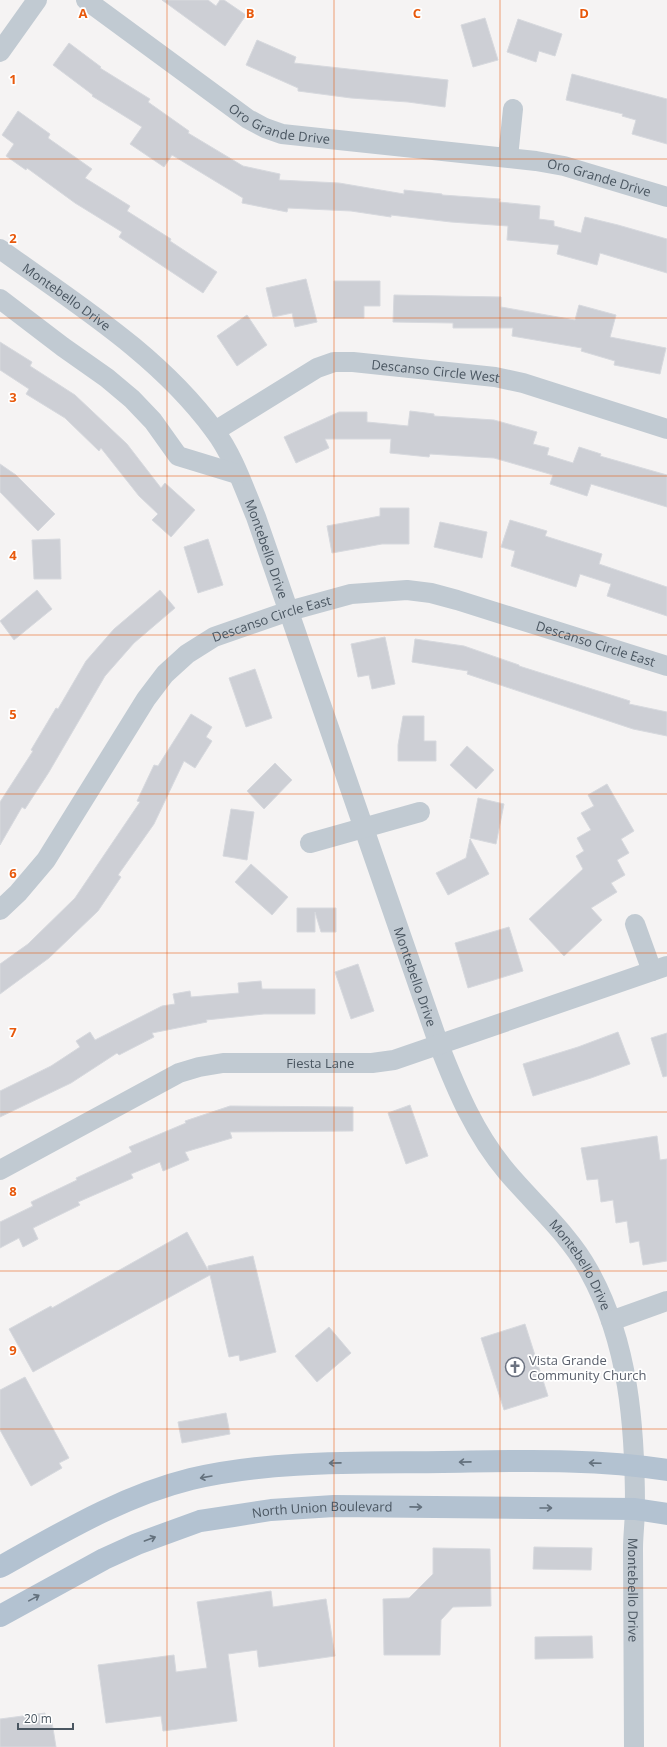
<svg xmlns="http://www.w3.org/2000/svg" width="667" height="1747" font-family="'Open Sans',sans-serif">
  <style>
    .building { fill: #cdcfd5; stroke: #d7d9de }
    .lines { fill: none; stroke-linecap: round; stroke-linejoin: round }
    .minor { stroke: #c1cad2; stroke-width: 20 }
    .major { stroke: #b3c2d1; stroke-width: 22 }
    .oneway { stroke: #64717d }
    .grid { fill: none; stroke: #e8590c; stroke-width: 1; stroke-opacity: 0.55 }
    .labels { text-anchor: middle; stroke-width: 3.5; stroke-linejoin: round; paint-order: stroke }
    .street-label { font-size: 13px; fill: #4a5661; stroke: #fff }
    .worship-label { font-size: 13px; fill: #5b616d; stroke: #fff; text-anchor: start }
    .grid-label { font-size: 13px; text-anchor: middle; font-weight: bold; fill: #e8590c; stroke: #fff; stroke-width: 3.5; stroke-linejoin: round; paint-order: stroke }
  </style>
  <rect width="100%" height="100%" fill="#f5f3f3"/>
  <g class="building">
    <path d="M162 0H208L216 6 220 0H224L246 15 225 46Z"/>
    <path d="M485 18 498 60 473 67 461 25Z"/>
    <path d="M518 19 562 34 555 56 539 51 536 62 507 52Z"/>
    <path d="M257 40 296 57 294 63 448 80 445 107 408 102 351 98 298 91V88L246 65Z"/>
    <path d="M69 43 101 67 100 68 150 99 148 102 189 131 188 133 243 166 280 174 279 180 339 183 404 194V190L442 194V195L500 199 499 202 540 206 539 219 554 221V226L581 233 585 217 618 225 667 239V273L600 253 597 265 557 254 559 245 507 240 508 226 451 222 391 215V217L351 211 288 208 287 212 242 203 243 198 172 155 164 167 130 144 142 127 92 96 93 95 53 65Z"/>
    <path d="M572 74 667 99V144L632 134 636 120 622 116 623 114 566 100Z"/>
    <path d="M18 111 50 134 48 138 92 169 85 178 130 206 127 211 171 239 170 241 217 272 203 293 119 237 122 232 75 203 27 168 26 170 6 156 14 144 2 135Z"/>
    <path d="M306 279 317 322 295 327 292 313 273 317 266 288Z"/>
    <path d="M334 281H380V306H364V318H334Z"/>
    <path d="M394 295 501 297V307L575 320 579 305 616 315 610 337 666 348 660 374 614 365 615 361 581 351 582 348 512 336 513 328H453V323L393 322Z"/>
    <path d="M247 315 267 345 237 366 217 336Z"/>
    <path d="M0 342 32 362 30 366 75 395 127 444 161 488 165 483 195 510 171 537 152 520 158 514 139 496 101 448 99 451 65 418 26 394 29 389 0 370Z"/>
    <path d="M410 411 434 414V416L494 420 537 432 533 444 549 448 547 455 573 463 579 447 601 454 600 456 667 475V507L591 484 587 496 550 484 553 475 494 458 430 454 429 457 390 453 391 439H325L329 448 296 463 284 437 339 412H367V422L408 426Z"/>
    <path d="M0 464 16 475 55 514 38 531 0 492Z"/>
    <path d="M380 508H409V544H382L332 553 327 526 380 516Z"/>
    <path d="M510 520 547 531 545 536 602 554 599 564 667 587V616L607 596 611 584 580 574 576 587 511 566 515 551 501 547Z"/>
    <path d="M440 522 487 532 482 558 434 547Z"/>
    <path d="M60 539 61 579H34L32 540Z"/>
    <path d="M208 539 223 585 198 593 184 547Z"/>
    <path d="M37 590 52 609 14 640 0 621Z"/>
    <path d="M160 590 175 608 134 643 105 676 49 772 25 809 22 807 0 845V802L33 751 31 750 56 708 58 709 86 661 114 629Z"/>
    <path d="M385 637 395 684 372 689 369 675 358 677 351 644Z"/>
    <path d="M415 639 464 646 519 665V666L630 701 629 704 667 712V736L633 729 467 674 468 671 412 662Z"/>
    <path d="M255 669 272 718 246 727 229 678Z"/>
    <path d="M191 714 212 727 206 737 212 741 195 768 184 761 154 824 118 875 121 877 98 911 49 958 0 994V964L28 944 75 898 140 802 137 801 154 765 158 766Z"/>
    <path d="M403 716H424V741H436V761H398V745Z"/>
    <path d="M467 746 494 770 476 789 450 765Z"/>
    <path d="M275 763 292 780 264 809 247 791Z"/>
    <path d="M607 784 634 831 621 839 629 853 617 860 625 875 611 883 617 892 591 908 602 920 564 956 529 919 583 869 576 856 584 851 577 838 591 830 581 813 594 806 588 795Z"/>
    <path d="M478 798 504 804 496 844 470 838Z"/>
    <path d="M231 809 254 812 247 860 223 856Z"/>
    <path d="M470 839 489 874 448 895 436 873 466 858Z"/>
    <path d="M251 864 288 897 272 915 235 882Z"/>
    <path d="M297 908H336V932H321L315 912V932H297Z"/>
    <path d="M509 927 523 971 468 988 455 943Z"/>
    <path d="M358 964 374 1011 351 1019 335 972Z"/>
    <path d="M261 981 262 989H315V1014H264L206 1020 207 1022 152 1033 154 1037 119 1055 117 1053 71 1083 0 1117V1091L51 1066 80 1047 76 1041 90 1032 95 1040 162 1006 175 1004 173 994 190 991 191 997 239 993 238 983Z"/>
    <path d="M618 1032 630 1064 591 1078 533 1096 523 1064 578 1047Z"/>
    <path d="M667 1033V1076L663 1077 651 1038Z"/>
    <path d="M410 1105 428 1156 406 1164 388 1113Z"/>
    <path d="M230 1106 353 1107V1131L230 1132 232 1138 185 1152 189 1160 163 1171 160 1162 131 1174 133 1178 78 1202 80 1205 33 1228 38 1239 23 1247 19 1238 0 1248V1222L33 1206 31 1202 77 1180 76 1178 132 1152 129 1147 186 1123 185 1121Z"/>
    <path d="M657 1136 660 1160 667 1159V1261L643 1265 639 1241 630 1243 627 1221 616 1223 613 1200 601 1202 598 1179 587 1180 581 1148Z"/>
    <path d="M187 1232 208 1270V1266L253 1256 276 1352 240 1361 239 1355 229 1357 210 1275 33 1372 9 1329 51 1306 52 1308Z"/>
    <path d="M525 1324 548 1396 504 1410 481 1338Z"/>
    <path d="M329 1327 351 1353 317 1382 295 1356Z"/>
    <path d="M25 1377 69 1458 59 1463 62 1468 31 1486 0 1430V1390Z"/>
    <path d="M226 1413 230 1434 182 1443 178 1422Z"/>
    <path d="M534 1547 592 1548 591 1570 533 1569Z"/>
    <path d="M433 1548 490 1549 491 1606 453 1607 441 1620 440 1655H384L383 1599 409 1598 433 1574Z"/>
    <path d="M271 1591 273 1607 326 1599 335 1656 259 1667 257 1650 228 1654 237 1721 163 1731 161 1716 106 1723 98 1665 174 1655 176 1672 207 1668 197 1602Z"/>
    <path d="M592 1636 593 1658 535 1659V1637Z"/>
    <path d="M45 1713V1722H52L56 1747H0V1719Z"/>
  </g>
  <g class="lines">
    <g class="minor">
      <path id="s1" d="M86 0 248 119 265 128 282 134 536 161 564 166 667 197"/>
      <path d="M0 52 37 0"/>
      <path d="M508 157 513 109"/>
      <path id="s2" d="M0 249C76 304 158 354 214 430 233 455 244 488 256 517L439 1045C457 1091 475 1134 507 1172 534 1204 569 1234 589 1271 629 1343 635 1427 635 1507 635 1521 633 1535 633 1549 633 1615 634 1681 634 1747"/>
      <path d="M0 299 63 347 107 378 132 399 153 421 178 456 237 474"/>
      <path id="s3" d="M215 431 317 368 334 362H353L495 377 523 383 667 429"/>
      <path d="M310 843 420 812"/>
      <path id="s4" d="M0 910 18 893 46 860 146 699 165 674 187 654 214 637 289 611 351 594 407 590 431 593 457 600 667 666"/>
      <path d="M635 924 652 971"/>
      <path id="s5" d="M0 1170 179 1073 199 1067 223 1063H372L394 1060 667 966"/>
      <path d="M611 1321 667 1301"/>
    </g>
    <g class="major">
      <path d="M0 1567C61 1533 122 1496 191 1479 273 1460 359 1463 443 1462 517 1461 593 1458 667 1470"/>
      <path id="s6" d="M0 1616 104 1559 137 1544 200 1521 233 1516 271 1510 334 1506 635 1509 667 1514"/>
    </g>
  </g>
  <defs><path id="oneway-shaft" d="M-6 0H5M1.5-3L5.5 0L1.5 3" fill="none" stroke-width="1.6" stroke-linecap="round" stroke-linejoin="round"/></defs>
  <g class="oneway">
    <use href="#oneway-shaft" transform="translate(465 1462) rotate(179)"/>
    <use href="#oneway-shaft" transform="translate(335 1463) rotate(179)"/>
    <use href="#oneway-shaft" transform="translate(595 1463) rotate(-178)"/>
    <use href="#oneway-shaft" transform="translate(206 1477) rotate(170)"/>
    <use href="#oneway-shaft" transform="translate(416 1507) rotate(1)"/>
    <use href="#oneway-shaft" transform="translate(546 1508)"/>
    <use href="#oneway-shaft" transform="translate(150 1539) rotate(-20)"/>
    <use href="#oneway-shaft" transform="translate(34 1598) rotate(-29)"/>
  </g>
  <path class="grid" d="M167 0V1747M334 0V1747M500 0V1747M0 159H667M0 318H667M0 476H667M0 635H667M0 794H667M0 953H667M0 1112H667M0 1271H667M0 1429H667M0 1588H667"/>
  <defs>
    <g id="church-ring" transform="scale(1)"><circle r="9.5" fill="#fff" stroke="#6b7280" stroke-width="1.5"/><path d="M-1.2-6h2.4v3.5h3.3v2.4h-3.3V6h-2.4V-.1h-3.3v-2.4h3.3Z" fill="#6b7280"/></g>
  </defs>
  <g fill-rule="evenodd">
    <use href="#church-ring" x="515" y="1367"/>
  </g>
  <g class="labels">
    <g class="street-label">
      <text dy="5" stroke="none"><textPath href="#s1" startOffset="233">Oro Grande Drive</textPath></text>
      <text dy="5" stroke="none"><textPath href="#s1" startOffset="559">Oro Grande Drive</textPath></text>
      <text dy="5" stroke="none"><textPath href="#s2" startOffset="82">Montebello Drive</textPath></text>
      <text dy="5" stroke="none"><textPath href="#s3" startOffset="240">Descanso Circle West</textPath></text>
      <text dy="5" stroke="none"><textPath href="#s2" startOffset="412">Montebello Drive</textPath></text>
      <text dy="5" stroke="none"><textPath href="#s4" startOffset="411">Descanso Circle East</textPath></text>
      <text dy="5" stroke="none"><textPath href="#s4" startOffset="747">Descanso Circle East</textPath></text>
      <text dy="5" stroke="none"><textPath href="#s2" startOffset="865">Montebello Drive</textPath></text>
      <text dy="5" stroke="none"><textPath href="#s5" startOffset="346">Fiesta Lane</textPath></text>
      <text dy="5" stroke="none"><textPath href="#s2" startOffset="1201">Montebello Drive</textPath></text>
      <text dy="5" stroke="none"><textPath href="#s6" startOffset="345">North Union Boulevard</textPath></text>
      <text dy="5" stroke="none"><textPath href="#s2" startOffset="1537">Montebello Drive</textPath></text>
    </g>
    <g class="worship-label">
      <text x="529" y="1365">Vista Grande<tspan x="529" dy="15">Community Church</tspan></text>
    </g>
  </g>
  <g class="grid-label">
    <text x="83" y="18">A</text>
    <text x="250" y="18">B</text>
    <text x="417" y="18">C</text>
    <text x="584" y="18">D</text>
    <text x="13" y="84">1</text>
    <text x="13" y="243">2</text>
    <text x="13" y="402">3</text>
    <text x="13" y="560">4</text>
    <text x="13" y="719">5</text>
    <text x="13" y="878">6</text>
    <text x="13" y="1037">7</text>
    <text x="13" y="1196">8</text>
    <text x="13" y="1355">9</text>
  </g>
  <path d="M18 1723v6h55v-6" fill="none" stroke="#4a5661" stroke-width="2"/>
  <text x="24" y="1723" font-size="12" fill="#4a5661" stroke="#ffffff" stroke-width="3" paint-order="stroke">20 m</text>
</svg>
